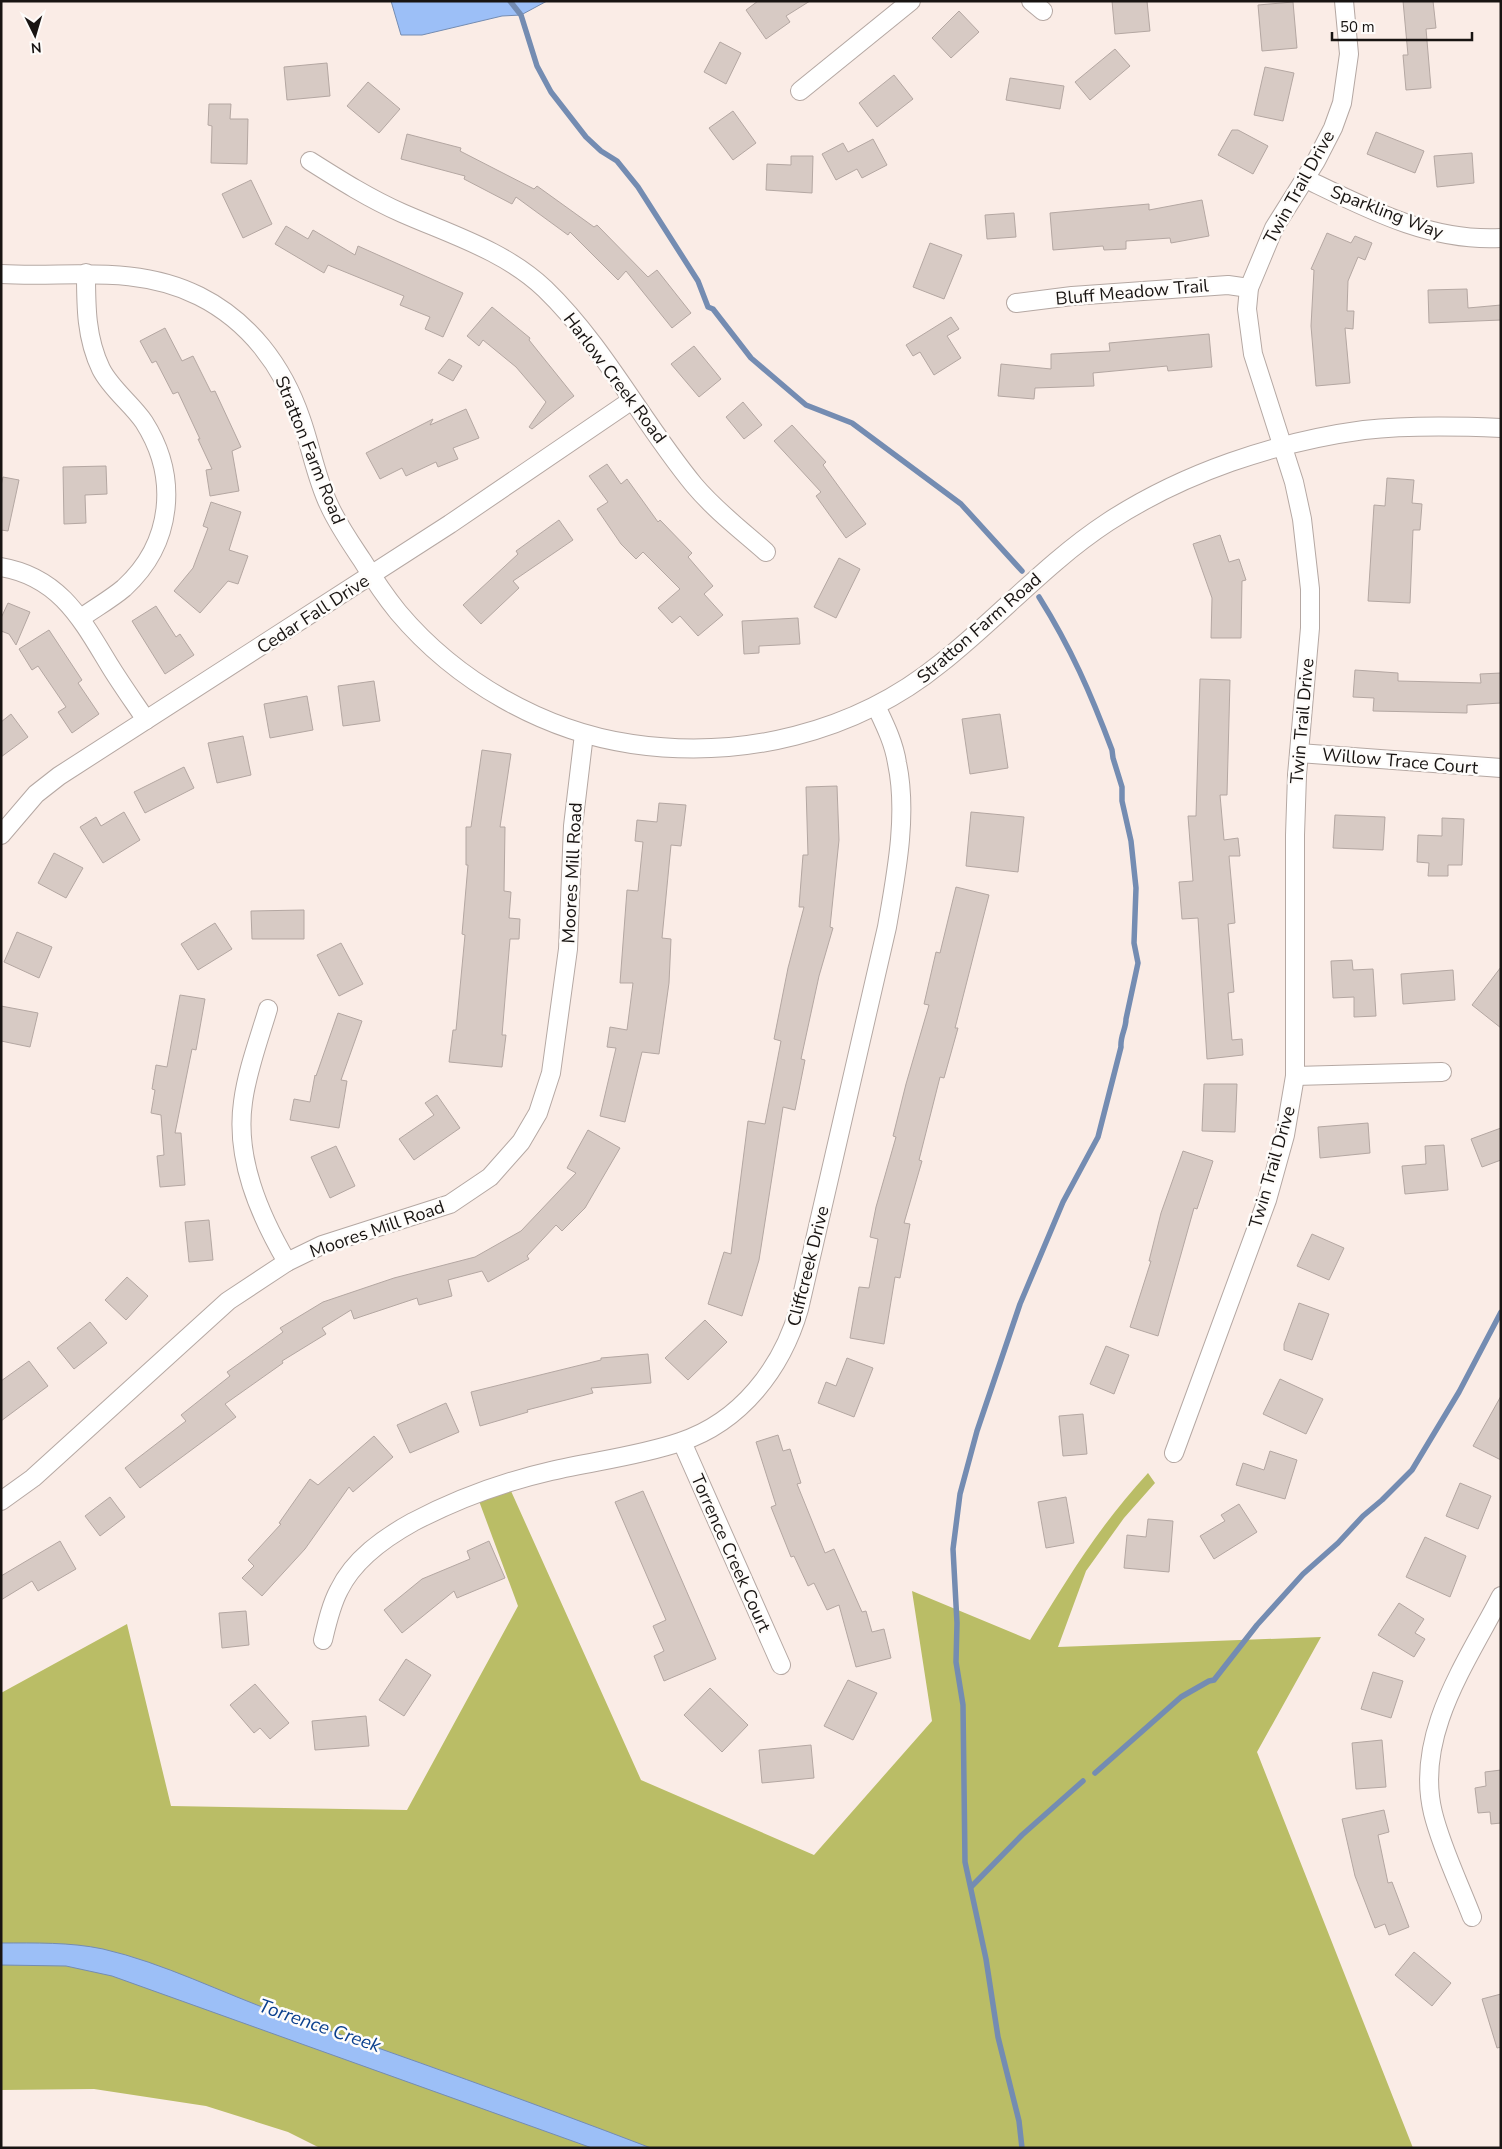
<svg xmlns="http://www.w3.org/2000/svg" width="1502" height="2149" font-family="'Nunito Sans',sans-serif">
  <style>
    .forest { fill: #babd66 }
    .water { fill: #9cbff7; stroke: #748cb2 }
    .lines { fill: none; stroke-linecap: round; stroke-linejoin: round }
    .stream { stroke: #748cb2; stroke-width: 5.5 }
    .building { fill: #d7cac4; stroke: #b4a7a2 }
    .street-casing { stroke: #b5a8a3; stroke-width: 20 }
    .street { stroke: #fff; stroke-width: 18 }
    .labels { text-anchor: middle; stroke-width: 5; stroke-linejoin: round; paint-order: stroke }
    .street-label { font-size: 18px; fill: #181412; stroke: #fefcfa }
    .water-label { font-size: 19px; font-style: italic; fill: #0b408e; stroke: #fefcfa }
  </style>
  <rect width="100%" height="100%" fill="#faece6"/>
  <path class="forest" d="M1148 1473 1155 1483 1124 1518 1086 1571 1058 1647 1321 1637 1257 1752 1413 2148H320L288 2132 206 2106 94 2089 1 2090V1693L127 1624 171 1806 407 1810 518 1606 479 1501 511 1491 641 1780 814 1855 932 1721 912 1591 1030 1640C1067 1579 1099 1526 1148 1473Z"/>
  <g class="water">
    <path d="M391 1H547L521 15 502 16 422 35H401Z"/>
    <path d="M1 1943C35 1943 70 1942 103 1949 164 1963 222 1993 281 2014 405 2057 528 2101 651 2148H592L112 1976 66 1966 1 1965Z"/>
  </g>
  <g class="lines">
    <g class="stream">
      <path d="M510 1 521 15 537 66 551 92 586 137 601 151 617 161 638 187 698 281 708 307 713 309 751 358 806 405 852 423 961 504 1022 571"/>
      <path d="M1095 1773 1181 1697 1209 1681 1214 1680 1257 1625 1303 1574 1338 1543 1363 1516 1382 1500 1412 1470 1459 1392 1501 1312"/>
      <path d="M971 1887 1022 1835 1083 1781"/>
      <path d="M1022 2148 1019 2121 998 2037 986 1959 965 1862 963 1705 956 1662 957 1623 953 1549 960 1494 977 1431 1020 1304 1063 1202 1098 1137 1121 1047C1120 1036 1126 1029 1126 1019L1138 963 1134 943 1136 888 1131 841 1122 801V787L1113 758 1112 750C1091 694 1071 648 1039 597"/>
    </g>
  </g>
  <g class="building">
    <path d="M758 1H810L786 16 790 22 766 39 746 10Z"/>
    <path d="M1112 1H1147L1150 31 1115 34Z"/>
    <path d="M1403 1H1433L1436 28 1426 29 1431 88 1406 90 1403 55H1408Z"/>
    <path d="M1293 2 1297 48 1262 51 1258 5Z"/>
    <path d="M959 11 979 32 951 58 932 38Z"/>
    <path d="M720 42 741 53 726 84 704 72Z"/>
    <path d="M1115 49 1130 66 1090 100 1075 82Z"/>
    <path d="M327 63 330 96 287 100 284 67Z"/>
    <path d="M1265 67 1294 73 1283 121 1254 115Z"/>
    <path d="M894 75 913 99 877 127 859 103Z"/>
    <path d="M1010 78 1064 86 1060 109 1006 100Z"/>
    <path d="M368 82 400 109 379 133 347 106Z"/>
    <path d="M209 104H231L230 119H248L247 164 211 163 212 126 208 125Z"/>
    <path d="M733 111 756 143 733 160 709 128Z"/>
    <path d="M1232 130H1238L1268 146 1253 174 1218 155Z"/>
    <path d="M1376 132 1424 151 1415 173 1367 154Z"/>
    <path d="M407 134 461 148 460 151 534 189 537 186 594 227 597 225 648 277 657 270 691 313 672 328 626 271 618 280 570 232 568 235 516 197 512 204 464 179 465 176 401 159Z"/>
    <path d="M873 139 887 165 862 178 857 169 836 180 822 154 843 143 848 152Z"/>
    <path d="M1472 153 1474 183 1437 187 1434 156Z"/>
    <path d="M791 156H813L812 193 766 190 767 164 791 165Z"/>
    <path d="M251 180 272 224 243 238 222 194Z"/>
    <path d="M1202 200 1209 236 1171 243 1170 238 1126 241V249L1104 250 1103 246 1053 250 1050 213 1149 204V210Z"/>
    <path d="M1014 213 1016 237 987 239 985 215Z"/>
    <path d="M286 226 308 239 313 230 355 255 358 246 463 293 443 337 425 329 430 317 400 305 404 296 328 265 324 273 275 244Z"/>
    <path d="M1327 233 1351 243 1355 236 1372 243 1365 260 1358 257 1348 281 1347 311H1354L1353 329 1345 328 1350 383 1316 386 1311 326 1314 270 1311 269Z"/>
    <path d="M930 243 962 255 944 299 913 287Z"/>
    <path d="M1467 289 1468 308 1501 305V320L1429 323 1428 290Z"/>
    <path d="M492 307 530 338 529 340 574 396 532 429 529 427 546 402 516 367 483 340 479 346 467 336Z"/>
    <path d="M951 317 959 329 947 336 961 358 934 375 920 352 913 356 906 345Z"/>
    <path d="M165 328 182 361 193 356 211 392 215 391 241 447 232 451 239 491 210 496 206 470 212 469 198 439H200L178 392 173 394 156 361 152 363 140 341Z"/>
    <path d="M1209 334 1212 367 1168 371 1167 366 1093 373 1094 386 1035 388 1034 399 998 396 1001 364 1051 369V354L1110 351 1109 343Z"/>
    <path d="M694 346 721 379 699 397 671 364Z"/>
    <path d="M449 359 462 366 453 381 438 373Z"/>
    <path d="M743 402 762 425 744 439 726 417Z"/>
    <path d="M466 409 479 438 453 448 458 459 438 467 436 462 406 476 402 468 380 479 366 453 433 419 430 425Z"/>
    <path d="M792 425 826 462 823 465 866 524 846 538 816 496 821 492 774 441Z"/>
    <path d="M607 464 621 484 627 479 658 522 660 520 692 553 688 557 713 586 704 594 723 615 698 636 680 616 672 623 658 608 680 589 643 552 636 559 621 544 597 509 608 502 589 476Z"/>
    <path d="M106 466 107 494 85 495 86 523 64 524 63 467Z"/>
    <path d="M3 477 19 480 8 531 1 530V486Z"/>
    <path d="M1387 478 1414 480 1412 503 1422 504 1420 530H1413L1410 603 1368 601 1374 505 1385 506Z"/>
    <path d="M211 502 241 512 229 550 248 556 238 584 228 581 200 613 174 591 193 568 208 528 203 526Z"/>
    <path d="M559 520 573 540 513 581 519 588 481 624 463 605 518 554 516 551Z"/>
    <path d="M1220 535 1229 562 1239 559 1246 580 1242 581 1241 638H1211L1212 598 1193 544Z"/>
    <path d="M839 558 860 569 836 618 814 607Z"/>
    <path d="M8 603 30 612 16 645 9 634 1 631V618Z"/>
    <path d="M156 606 176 637 180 634 194 655 165 674 132 621Z"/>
    <path d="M798 618 800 644 759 646V653L744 654 742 621Z"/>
    <path d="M49 630 82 680 78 683 99 714 72 733 58 712 66 707 38 666 32 670 19 649Z"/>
    <path d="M1355 670 1398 673V681L1481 683 1480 674 1501 673V703L1467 705V713L1373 711 1374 698 1353 697Z"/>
    <path d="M1200 679 1230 680 1227 795H1220L1224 840 1238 838 1240 856H1229L1235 923 1228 924 1234 992 1228 993 1232 1040 1242 1039 1243 1055 1207 1059 1198 918 1182 919 1179 882 1193 881 1188 816H1196Z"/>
    <path d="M374 681 380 721 343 726 338 686Z"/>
    <path d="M307 696 313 730 270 738 264 704Z"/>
    <path d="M11 714 28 737 1 757V722Z"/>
    <path d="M1000 714 1008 768 970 774 962 719Z"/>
    <path d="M243 736 251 775 217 783 208 743Z"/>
    <path d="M482 750 511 754 500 827H505L504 891 511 892 509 918 520 919 519 939H510L502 1035H506L502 1067 449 1062 453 1030H456L465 935 462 934 468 865H466V827H471Z"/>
    <path d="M184 767 194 788 145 813 134 792Z"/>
    <path d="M837 786 839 840 830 927 833 928 819 976 801 1059 805 1060 795 1110 783 1107 759 1260 742 1316 708 1304 724 1252 731 1254 748 1121 765 1124 781 1041 774 1039 788 968 804 907H799L803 855H808L806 787Z"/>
    <path d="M659 803 686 805 681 846 671 845 662 938 671 939 669 983 659 1054 642 1052 625 1122 600 1116 616 1048 607 1047 610 1027 627 1030 633 983H620L627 890 638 891 643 842 635 841 637 820 657 822Z"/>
    <path d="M124 812 140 840 103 863 80 827 96 817 101 826Z"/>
    <path d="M971 812 1024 817 1018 872 966 866Z"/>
    <path d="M1335 815 1385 817 1383 850 1333 848Z"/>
    <path d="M1442 818 1464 819 1462 865H1448V876H1428L1429 863 1417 862 1418 835 1442 836Z"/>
    <path d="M54 853 83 868 66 898 38 883Z"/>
    <path d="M956 887 989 895 955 1028H958L944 1078 940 1077 919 1160 922 1161 904 1223 910 1224 900 1278 895 1277 884 1344 850 1338 859 1287 869 1288 878 1239 870 1237 876 1207 896 1137 893 1136 906 1084 929 1005 924 1004 936 952 940 953Z"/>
    <path d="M304 910V939H252L251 911Z"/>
    <path d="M215 923 232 949 198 970 181 944Z"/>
    <path d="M17 932 52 947 39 978 4 962Z"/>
    <path d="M341 943 363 984 339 996 317 955Z"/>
    <path d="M1352 960 1353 970 1373 969 1376 1016 1354 1017V997L1333 998 1331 961Z"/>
    <path d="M1501 967V1028L1472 1005Z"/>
    <path d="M1453 970 1455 1000 1403 1004 1401 974Z"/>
    <path d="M180 995 205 999 196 1050 192 1049 175 1133H181L185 1185 160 1187 157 1156 164 1155 161 1115 151 1113 155 1090 152 1089 156 1065 167 1067Z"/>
    <path d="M1 1006 38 1013 30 1047 1 1041Z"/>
    <path d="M338 1013 362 1021 341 1080 347 1081 339 1128 290 1120 294 1099 310 1102 315 1075 316 1076Z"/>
    <path d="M1204 1084H1237L1235 1132 1202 1131Z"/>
    <path d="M437 1095 460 1128 414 1160 399 1139 434 1115 425 1103Z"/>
    <path d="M1368 1123 1370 1153 1320 1158 1318 1127Z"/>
    <path d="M1501 1128V1160L1482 1167 1471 1139Z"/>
    <path d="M588 1130 620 1148 585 1208 562 1231 556 1225 527 1256 529 1259 488 1282 482 1271 448 1280 452 1296 419 1305 417 1298 354 1319 351 1310 322 1328 326 1334 282 1361 283 1363 225 1404 236 1417 140 1488 125 1468 186 1421 181 1415 230 1376 227 1372 283 1332 280 1328 323 1302 394 1278 475 1257 521 1231 576 1173 567 1168Z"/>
    <path d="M1444 1145 1448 1190 1405 1194 1402 1166 1426 1164 1425 1146Z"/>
    <path d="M336 1146 355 1186 330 1198 311 1157Z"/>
    <path d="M1183 1151 1213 1161 1197 1209 1194 1208 1158 1336 1130 1327 1151 1261H1149L1161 1213Z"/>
    <path d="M209 1220 213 1260 189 1262 185 1222Z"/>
    <path d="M1312 1234 1344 1248 1329 1280 1297 1266Z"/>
    <path d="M127 1277 148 1296 126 1320 105 1300Z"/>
    <path d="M1299 1303 1329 1314 1312 1360 1284 1350V1344Z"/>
    <path d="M705 1320 727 1342 688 1380 665 1358Z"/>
    <path d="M90 1322 107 1343 74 1369 57 1348Z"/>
    <path d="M1106 1346 1129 1355 1114 1394 1090 1384Z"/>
    <path d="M648 1354 651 1383 591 1388 593 1393 527 1410 528 1412 480 1426 471 1392 601 1360V1358Z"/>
    <path d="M847 1358 873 1368 854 1417 818 1403 826 1382 836 1386Z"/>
    <path d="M29 1361 48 1386 1 1421V1381Z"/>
    <path d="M1280 1379 1323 1399 1306 1434 1263 1414Z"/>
    <path d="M1501 1396V1460L1473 1446Z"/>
    <path d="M446 1403 459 1432 410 1453 397 1425Z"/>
    <path d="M1083 1414 1087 1454 1063 1456 1059 1416Z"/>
    <path d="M778 1435 783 1451 790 1449 801 1483 797 1484 825 1553 834 1549 862 1612 866 1611 872 1632 884 1629 891 1658 856 1667 839 1605 827 1610 814 1583 808 1586 794 1556 791 1557 771 1507 776 1505 756 1442Z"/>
    <path d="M374 1436 393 1457 353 1492 349 1487 305 1549 262 1596 242 1578 254 1566 248 1560 281 1524 279 1523 310 1479 318 1485Z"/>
    <path d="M1270 1451 1297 1460 1285 1499 1236 1485 1243 1463 1264 1470Z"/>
    <path d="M1460 1483 1491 1496 1478 1529 1446 1516Z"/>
    <path d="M643 1491 716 1659 664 1681 654 1656 664 1651 653 1626 666 1620 615 1502Z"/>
    <path d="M110 1497 125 1517 100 1536 85 1516Z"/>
    <path d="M1066 1497 1074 1543 1046 1548 1038 1502Z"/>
    <path d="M1239 1504 1257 1532 1214 1559 1200 1536 1225 1521 1221 1515Z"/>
    <path d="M1148 1519 1173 1521 1169 1572 1124 1568 1127 1535 1146 1537Z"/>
    <path d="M1425 1537 1466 1556 1450 1597 1406 1577Z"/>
    <path d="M60 1541 76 1569 38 1591 32 1581 1 1600V1576Z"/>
    <path d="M489 1541 505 1578 457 1598 454 1591 402 1633 384 1610 422 1579 470 1559 467 1551Z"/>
    <path d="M1399 1603 1424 1619 1415 1633 1425 1639 1414 1657 1378 1635Z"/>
    <path d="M246 1611 249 1645 222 1648 219 1613Z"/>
    <path d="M406 1659 431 1675 404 1716 379 1700Z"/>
    <path d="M1373 1672 1403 1681 1391 1718 1361 1709Z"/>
    <path d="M848 1680 877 1693 853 1740 824 1726Z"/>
    <path d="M255 1684 289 1723 270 1739 260 1728 254 1733 230 1705Z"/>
    <path d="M710 1688 748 1725 722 1752 684 1715Z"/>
    <path d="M366 1716 369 1746 315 1750 312 1721Z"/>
    <path d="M1382 1740 1386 1787 1356 1789 1352 1743Z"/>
    <path d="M811 1745 814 1778 762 1783 759 1750Z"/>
    <path d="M1501 1770V1823L1491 1824 1490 1812 1478 1813 1475 1788 1486 1786 1485 1772Z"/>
    <path d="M1384 1810 1389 1832 1378 1835 1388 1883 1392 1882 1409 1927 1389 1935 1385 1924 1375 1928 1355 1876 1342 1819Z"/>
    <path d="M1414 1952 1451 1983 1432 2006 1395 1975Z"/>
    <path d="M1501 1994V2047L1497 2048 1482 1999Z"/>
  </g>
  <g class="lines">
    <g class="street-casing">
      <g id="street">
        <path d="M1031 1 1043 11"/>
        <path d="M800 91 911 1"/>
        <path d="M310 161C340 180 370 199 402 213 452 235 505 251 545 289 604 346 642 422 694 485 715 510 741 530 766 552"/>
        <path d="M1306 179C1368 209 1430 242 1501 238"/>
        <path d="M1 274C69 278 135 264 199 296 249 321 283 366 301 419 311 447 316 478 329 505 338 525 350 542 362 560 373 578 385 596 398 612 456 681 543 731 632 744 741 760 855 733 941 663 998 618 1047 562 1108 522 1183 473 1275 442 1364 430 1409 425 1455 426 1501 428"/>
        <path d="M1016 303 1072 296 1228 285 1249 288"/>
        <path d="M1 567C60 577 82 620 110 666 121 684 134 702 146 720"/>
        <path d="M81 618C95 608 111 599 124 588 173 543 179 477 144 422 132 404 111 389 101 369 86 338 86 306 86 273"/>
        <path d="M1299 753 1501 768"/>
        <path d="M1 835 36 794 59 776 450 524 632 400"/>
        <path d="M268 1009C259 1039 247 1071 243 1102 235 1158 259 1214 287 1262"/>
        <path d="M1295 1076 1442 1072"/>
        <path d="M682 1442 781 1665"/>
        <path d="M1174 1453 1267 1200 1285 1135 1295 1076V835L1297 775 1310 628V589L1302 519 1294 482 1253 354 1247 309 1249 288 1274 228 1316 161 1333 128 1342 103 1349 54 1344 1"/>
        <path d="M1 1501 33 1478 228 1301 287 1262 322 1245 450 1204 490 1177 521 1142 538 1113 551 1073 568 949 573 826 584 734"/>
        <path d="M323 1640C327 1623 331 1605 339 1590 354 1559 384 1538 413 1522 457 1499 503 1482 551 1471 594 1461 639 1456 680 1442 741 1422 782 1368 799 1309L887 927C896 875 908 815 897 763 894 743 885 725 876 706"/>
        <path d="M1472 1917C1459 1883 1442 1849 1433 1813 1414 1735 1467 1662 1501 1596"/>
      </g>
    </g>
    <use href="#street" class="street"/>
  </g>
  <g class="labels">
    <g class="street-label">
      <text transform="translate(1299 187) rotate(-61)" y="6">Twin Trail Drive</text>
      <text transform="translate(1387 212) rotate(21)" y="6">Sparkling Way</text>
      <text transform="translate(1132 292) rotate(-5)" y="6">Bluff Meadow Trail</text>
      <text transform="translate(615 378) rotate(53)" y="6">Harlow Creek Road</text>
      <text transform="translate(310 450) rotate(68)" y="6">Stratton Farm Road</text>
      <text transform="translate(313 614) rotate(-33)" y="6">Cedar Fall Drive</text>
      <text transform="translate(979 628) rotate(-41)" y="6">Stratton Farm Road</text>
      <text transform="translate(1302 721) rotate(-85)" y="6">Twin Trail Drive</text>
      <text transform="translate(1400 761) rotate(5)" y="6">Willow Trace Court</text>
      <text transform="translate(572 873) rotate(-87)" y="6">Moores Mill Road</text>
      <text transform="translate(1272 1167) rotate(-74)" y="6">Twin Trail Drive</text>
      <text transform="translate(377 1229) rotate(-19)" y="6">Moores Mill Road</text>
      <text transform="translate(808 1266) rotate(-76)" y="6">Cliffcreek Drive</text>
      <text transform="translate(731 1553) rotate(66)" y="6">Torrence Creek Court</text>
    </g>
    <g class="water-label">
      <text transform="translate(320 2025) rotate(19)" y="7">Torrence Creek</text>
    </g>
  </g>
  <rect width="1502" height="2149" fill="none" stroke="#181412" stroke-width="5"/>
  <g transform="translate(35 35) rotate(175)" stroke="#fefcfa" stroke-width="4" paint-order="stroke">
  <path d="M0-4L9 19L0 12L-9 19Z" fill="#181412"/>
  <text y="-8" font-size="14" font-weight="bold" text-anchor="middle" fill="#181412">N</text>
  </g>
  <path d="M1332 32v8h140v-8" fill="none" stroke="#181412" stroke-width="2.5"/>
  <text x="1340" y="32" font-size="15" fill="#181412" stroke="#fefcfa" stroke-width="4" paint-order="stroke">50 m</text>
</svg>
